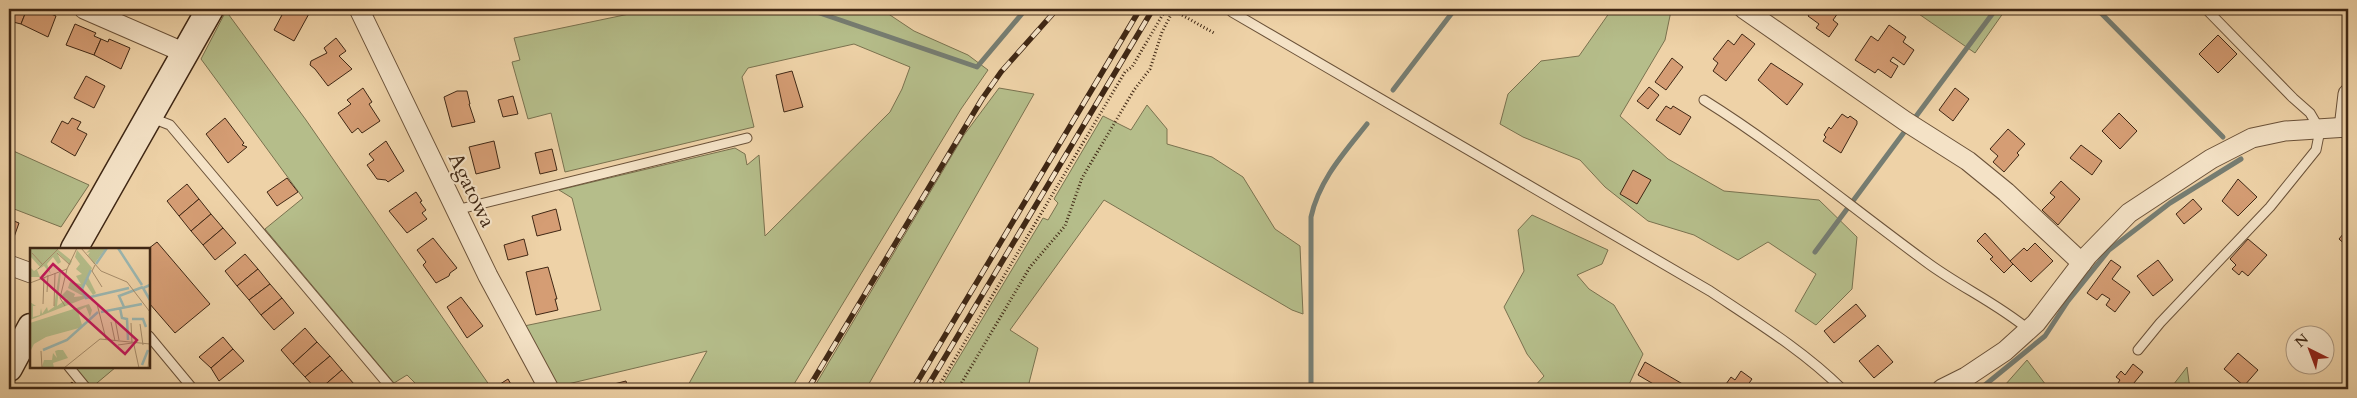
<svg xmlns="http://www.w3.org/2000/svg" width="2357" height="398" font-family="Cardo,serif">
  <style>
    .green { fill: #b5bd8a; stroke: #7a724f }
    .lines { fill: none; stroke-linecap: round; stroke-linejoin: round }
    .stream { stroke: #767d72; stroke-width: 5 }
    .building { fill: #d59d74; stroke: #3f2714 }
    .lane-casing { stroke: #6b5239; stroke-width: 11 }
    .street-casing { stroke: #6b5239; stroke-width: 21 }
    .secondary-casing { stroke: #3f2714; stroke-width: 29 }
    .path { stroke: #3f2714; stroke-width: 3; stroke-dasharray: 1 2.5; stroke-linecap: butt }
    .lane { stroke: #f4e2c6; stroke-width: 9 }
    .street { stroke: #f4e2c6; stroke-width: 19 }
    .secondary { stroke: #f4e2c6; stroke-width: 26 }
    .rail-casing { stroke: #3f2714; stroke-width: 5.5 }
    .rail { stroke: #f4e2c6; stroke-width: 4; stroke-dasharray: 11; stroke-linecap: butt }
    .labels { text-anchor: middle; stroke-width: 4.5; stroke-linejoin: round; paint-order: stroke }
    .street-label { font-size: 21px; fill: #3f2714; stroke: #f4e2c6 }
    .inset-river { fill: none; stroke: #9bb6b0; stroke-width: 2.5 }
    .inset-road { fill: none; stroke: #a88e6c; stroke-width: 1 }
    .view { fill: #c2185b; fill-opacity: 0.15; stroke: #c2185b; stroke-width: 2.5 }
    .inset-edge { fill: none; stroke: #3f2714; stroke-width: 2.5 }
  </style>
  <rect width="100%" height="100%" fill="#eed2a7"/>
  <filter id="stains"><feTurbulence type="fractalNoise" baseFrequency=".004" numOctaves="4"/><feColorMatrix values="0 0 0 0 .2 0 0 0 0 .09 0 0 0 0 .02 0 0 0 .5 -.17"/></filter>
  <radialGradient id="worn" r=".72"><stop offset=".6" stop-color="#630" stop-opacity="0"/><stop offset="1" stop-color="#630" stop-opacity=".3"/></radialGradient>
  <g class="green">
    <path d="M653 9H881L914 31 968 55 988 70 961 109 791 389H686L707 351 555 387 524 326 601 310 572 198 559 190 735 148 745 154 747 165 759 155 765 236 890 112 902 89 910 67 854 44 748 68 742 77 754 127 565 172 551 113 528 119 512 62 520 60 514 38Z"/>
    <path d="M1612 9H1669L1671 11 1665 40 1620 116 1668 159 1724 191 1819 200 1857 237 1852 289 1816 325 1795 311 1816 274 1768 242 1738 260 1694 235 1648 221 1605 187 1580 160 1523 137 1500 124 1508 94 1541 61 1579 56Z"/>
    <path d="M1918 9H2006L1975 53 1916 12Z"/>
    <path d="M226 11 306 120 492 389H421L407 375 394 383 265 229 303 198 201 59Z"/>
    <path d="M999 88 1034 94 866 389H813L964 135Z"/>
    <path d="M1147 105 1167 129V144L1212 157 1243 177 1275 229 1300 246 1303 314 1292 310 1104 200 1010 330 1038 348 1029 383 1042 389H940L1043 218 1048 220 1058 203 1054 199 1103 116 1131 130Z"/>
    <path d="M9 149 89 185 61 227 9 207Z"/>
    <path d="M1532 215 1608 250 1602 264 1577 275 1589 289 1614 305 1643 354 1627 389H1532L1544 376 1527 354 1504 307 1524 271 1518 230Z"/>
    <path d="M2027 360 2049 389H2008L2005 385Z"/>
    <path d="M74 367H116L91 388Z"/>
    <path d="M2187 367 2190 389H2170Z"/>
  </g>
  <g class="lines">
    <g class="stream">
      <path d="M808 9 977 67 1026 9"/>
      <path d="M2097 9 2223 137"/>
      <path d="M1393 90 1455 9"/>
      <path d="M1914 119 1996 9"/>
      <path d="M1815 252 1905 131"/>
      <path d="M1311 389V217C1319 180 1344 153 1367 124"/>
      <path d="M1980 389 2045 336 2068 301 2109 250 2170 203 2241 159"/>
    </g>
  </g>
  <g class="building">
    <path d="M9 9H27L21 24 9 21Z"/>
    <path d="M27 9H38L56 16 48 37 21 24Z"/>
    <path d="M135 9H147L145 13Z"/>
    <path d="M275 9 311 10 294 41 274 30 283 13Z"/>
    <path d="M1813 9H1832L1838 13 1833 20 1838 24 1829 37 1816 28 1819 24 1808 16Z"/>
    <path d="M75 24 96 33 94 36 101 39 94 55 66 45Z"/>
    <path d="M1889 25 1906 37 1903 42 1914 50 1904 65 1893 57 1890 61 1898 66 1891 78 1878 69 1875 73 1855 60 1871 36 1878 41Z"/>
    <path d="M1742 34 1755 44 1726 81 1713 71 1718 63 1713 59 1728 40 1734 45Z"/>
    <path d="M2218 35 2237 54 2218 73 2199 54Z"/>
    <path d="M336 38 346 51 339 56 352 69 328 86 315 69 310 65 311 61 327 53 324 48Z"/>
    <path d="M101 39 108 42 109 39 130 48 121 69 94 55Z"/>
    <path d="M1672 58 1683 67 1666 90 1655 82Z"/>
    <path d="M1771 63 1803 84 1787 105 1758 80Z"/>
    <path d="M792 71 803 107 784 112 776 75Z"/>
    <path d="M86 76 105 86 94 108 74 98Z"/>
    <path d="M1649 87 1659 95 1648 109 1637 101Z"/>
    <path d="M363 88 372 102 369 104 380 121 362 133 358 128 352 133 338 113 351 104 347 100Z"/>
    <path d="M1955 88 1969 99 1953 121 1939 110Z"/>
    <path d="M457 91H467L470 104H469L475 122 452 127 444 97Z"/>
    <path d="M513 96 518 114 503 117 498 100Z"/>
    <path d="M1666 106 1671 109 1673 106 1691 117 1680 135 1656 120Z"/>
    <path d="M2119 113 2137 131 2120 149 2102 131Z"/>
    <path d="M1842 114 1848 118 1850 116 1857 121V124L1841 153 1823 141 1826 137 1824 135 1829 127 1831 129Z"/>
    <path d="M72 118 81 122 77 129 87 134 75 156 51 142 62 121 68 124Z"/>
    <path d="M225 118 244 143 242 145 247 147 228 163 206 134Z"/>
    <path d="M2008 129 2025 144 2017 153 2019 155 2004 172 1993 162 1998 156 1990 149Z"/>
    <path d="M386 141 404 171 388 182 386 180 377 179 367 165 374 160 369 154Z"/>
    <path d="M494 141 500 168 476 174 469 147Z"/>
    <path d="M2081 145 2102 161 2092 175 2070 158Z"/>
    <path d="M552 149 557 170 540 174 535 153Z"/>
    <path d="M1633 170 1651 180 1637 204 1620 194Z"/>
    <path d="M287 178 298 192 277 206 267 192Z"/>
    <path d="M2238 179 2257 197 2238 216 2222 201Z"/>
    <path d="M2061 181 2080 199 2058 225 2042 210 2055 197 2050 193Z"/>
    <path d="M187 184 199 199 179 216 167 201Z"/>
    <path d="M416 192 422 201 420 202 426 210 422 213 427 219 407 233 389 211Z"/>
    <path d="M199 199 211 214 191 231 179 216Z"/>
    <path d="M2193 199 2202 209 2184 224 2176 214Z"/>
    <path d="M556 209 561 230 537 236 532 216Z"/>
    <path d="M211 214 223 228 203 245 191 231Z"/>
    <path d="M9 219 19 223 13 240 9 239Z"/>
    <path d="M223 228 236 243 215 260 203 245Z"/>
    <path d="M2348 228V247L2339 239Z"/>
    <path d="M1985 233 2013 264 2004 273 1990 259 1993 257 1977 241Z"/>
    <path d="M433 238 457 268 450 273 449 276 436 283 423 265 426 262 417 250Z"/>
    <path d="M524 239 528 255 508 260 504 245Z"/>
    <path d="M2248 239 2267 255 2248 276 2242 271 2239 275 2232 269 2236 265 2230 259Z"/>
    <path d="M157 242 210 304 175 333 149 303 148 249Z"/>
    <path d="M2035 243 2053 261 2031 282 2010 261 2024 248 2027 251Z"/>
    <path d="M245 254 258 269 237 286 225 271Z"/>
    <path d="M2111 260 2121 267 2112 279 2130 292 2115 312 2106 305 2110 299 2102 294 2097 300 2087 293Z"/>
    <path d="M2158 260 2173 280 2153 296 2137 276Z"/>
    <path d="M548 267 557 299H555L558 310 536 315 526 272Z"/>
    <path d="M258 269 270 284 249 300 237 286Z"/>
    <path d="M270 284 282 298 261 315 249 300Z"/>
    <path d="M461 297 483 326 467 338 447 307Z"/>
    <path d="M282 298 294 313 274 330 261 315Z"/>
    <path d="M1856 304 1866 316 1834 343 1824 331Z"/>
    <path d="M305 328 317 342 293 364 281 350Z"/>
    <path d="M223 337 233 349 211 368 199 357Z"/>
    <path d="M317 342 330 356 305 377 293 364Z"/>
    <path d="M1878 345 1893 362 1874 378 1859 361Z"/>
    <path d="M233 349 244 361 219 381 211 368Z"/>
    <path d="M2238 353 2258 370 2244 386 2224 369Z"/>
    <path d="M330 356 342 370 320 389H316L305 377Z"/>
    <path d="M1645 362 1686 386 1684 389H1662L1638 375Z"/>
    <path d="M2133 364 2143 372 2129 389H2120L2116 386 2120 380 2116 377 2121 371 2125 375Z"/>
    <path d="M342 370 354 384 348 389H320Z"/>
    <path d="M1741 371 1752 379 1745 389H1728L1730 387 1726 384 1731 377 1735 380Z"/>
    <path d="M508 379 513 388 499 389 497 386Z"/>
    <path d="M626 381 628 389H607L606 386Z"/>
    <path d="M72 382 78 389H66V387Z"/>
  </g>
  <g class="lines">
    <g class="lane-casing">
      <g id="lane">
        <path d="M1232 12 1710 291C1755 321 1804 351 1842 389"/>
        <path d="M1704 100C1781 148 1851 207 1925 261 1958 286 1997 303 2029 330"/>
        <path d="M152 118 170 125 392 389"/>
        <path d="M456 210 747 138"/>
        <path d="M149 336 193 389"/>
        <path d="M2138 350 2160 323 2270 207 2316 150 2320 130 2310 113 2293 98 2206 9"/>
        <path d="M69 367 87 389"/>
      </g>
    </g>
    <g class="street-casing">
      <g id="street">
        <path d="M84 9 185 53"/>
        <path d="M359 9 488 276 549 389"/>
        <path d="M1744 9 1905 121 1968 161 2006 192 2082 263"/>
        <path d="M2344 128 2348 94"/>
        <path d="M9 265 31 273"/>
        <path d="M1942 389 1966 377 2005 351 2036 323 2088 255 2129 213 2211 159 2252 138 2285 131 2348 127"/>
      </g>
    </g>
    <g class="secondary-casing">
      <g id="secondary">
        <path d="M74 249 210 9"/>
        <path d="M9 368 31 327"/>
      </g>
    </g>
    <g class="path">
      <path d="M1173 10 1214 33"/>
      <path d="M937 389 1125 72 1132 67 1166 9"/>
      <path d="M958 389 1030 267 1065 226 1082 178 1134 90 1150 69 1162 32 1174 9"/>
    </g>
    <use href="#lane" class="lane"/>
    <use href="#street" class="street"/>
    <use href="#secondary" class="secondary"/>
    <g class="rail-casing">
      <g id="rail">
        <path d="M808 389 982 99 1001 72 1057 9"/>
        <path d="M913 389 1140 9"/>
        <path d="M926 389 1153 9"/>
      </g>
    </g>
    <use href="#rail" class="rail"/>
  </g>
  <g class="labels">
    <g class="street-label">
      <text transform="translate(472 190) rotate(64)" y="7">Agatowa</text>
    </g>
  </g>
  <g transform="translate(30 248)">
    <rect width="120" height="120" fill="#eed2a7"/>
    <path d="M0 0H26L42 13 40 17 27 4 31 14 28 16 23 9 17 16 21 26 14 18 7 22 10 29H0V19L4 23 10 19 0 8ZM61 0H76L64 16 58 7 60 4 56 5ZM47 2 62 20 58 29 66 45 63 47 55 35 53 40 56 50 0 72V54L6 58H3V69L10 67 11 60 12 66 17 59 18 63 24 59 29 25 31 24 27 58 37 51 31 48 37 42 45 46 44 49 53 48 38 40 40 34 51 36 46 28 52 26 46 21 50 16 45 9ZM59 56 62 62 60 69 56 59 48 63 52 77 49 80 16 89 4 96 0 104V75ZM28 102H33L38 110 23 115 24 120 12 119 14 112H22L23 105 27 110 25 103Z" fill="#b5bd8a"/>
    <path class="inset-river" d="M88 0 112 37M66 16 77 0M61 22 52 41 56 50 99 40M120 37 113 40 120 52M94 59 89 48 113 39M90 60 92 70 97 71 98 92M71 64 112 56M102 71H113L116 79M13 102 37 92 68 64M112 117 118 102"/>
    <path class="inset-road" d="M51 0 71 23 97 34 120 64M2 5 13 17M27 5 40 17M65 17 62 23 72 39M8 21 29 0M0 35 37 21 47 0M17 44 18 27M13 56 14 29M67 56 76 91M24 58 25 25M35 58 30 50 37 21M85 71 89 92M81 74 85 93M110 76 113 97M88 97 102 95 101 75M104 97 109 120M11 103 12 120M34 120 70 91 120 96M118 120 120 100"/>
    <path class="view" d="M23 16 107 92 95 106 11 30Z"/>
    <rect width="120" height="120" class="inset-edge"/>
  </g>
  <rect width="2357" height="398" fill="none" stroke="#eed2a7" stroke-width="30"/>
  <rect x="10" y="10" width="2337" height="378" fill="none" stroke="#3f2714" stroke-width="2.5"/>
  <rect x="15" y="15" width="2327" height="368" fill="none" stroke="#3f2714"/>
  <g transform="translate(2310 350) rotate(318)"><circle r="24" fill="#f4e2c6" stroke="#ac977f"/>
  <path d="M0-4L9 19L0 12L-9 19Z" fill="#8f2418"/>
  <text y="-8" font-size="14" font-weight="bold" text-anchor="middle" fill="#3f2714">N</text>
  </g>
  <rect width="100%" height="100%" filter="url(#stains)"/>
  <rect width="100%" height="100%" fill="url(#worn)"/>
</svg>
